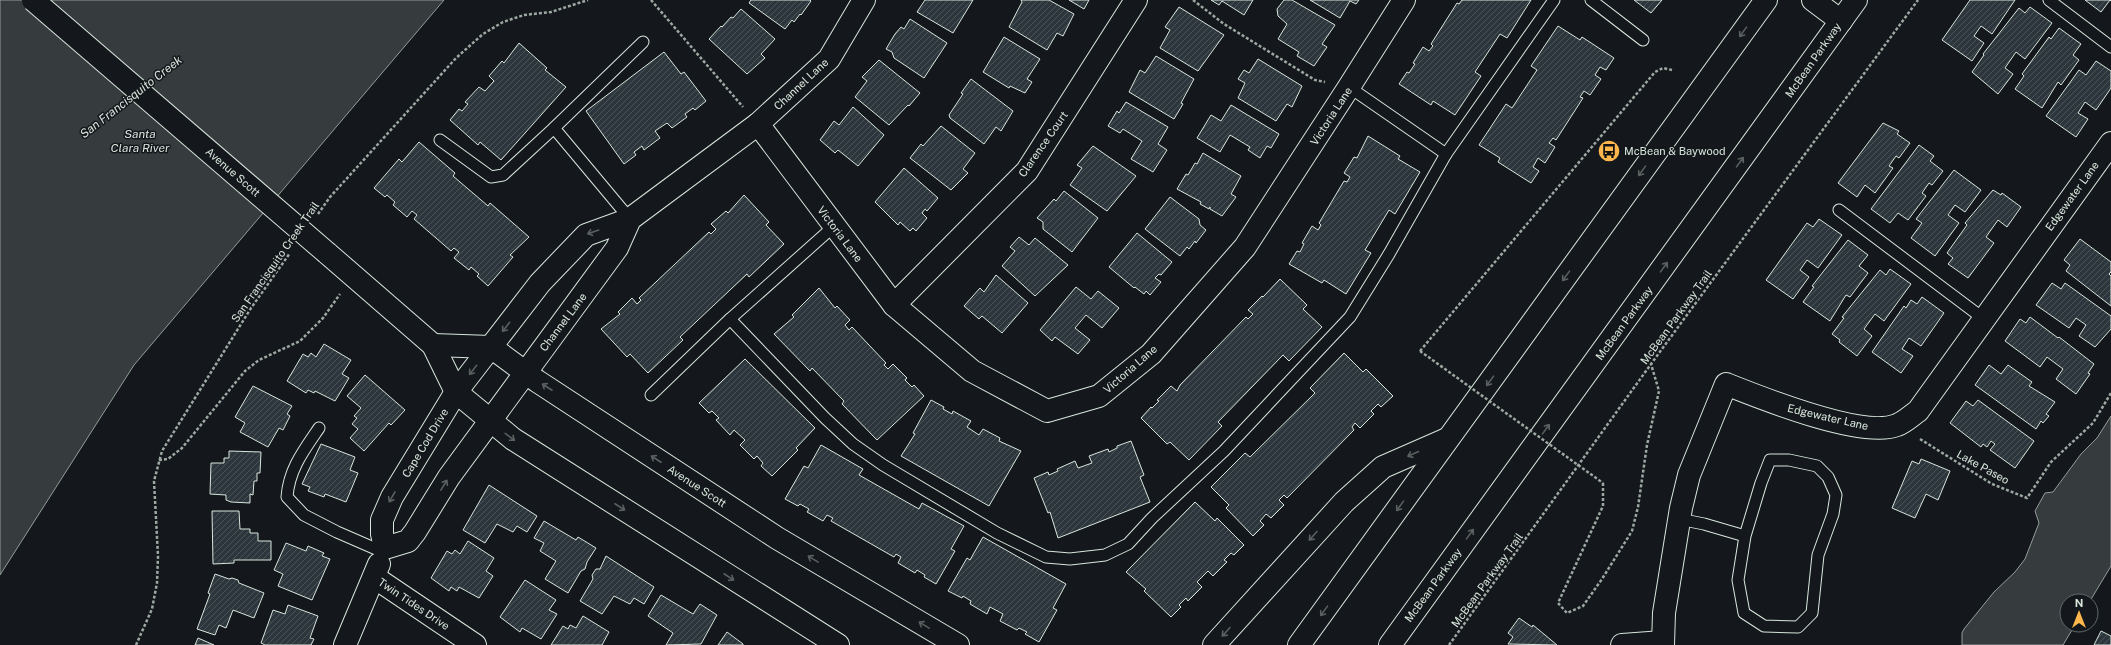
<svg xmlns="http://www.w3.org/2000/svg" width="2111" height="645" font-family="'Public Sans',sans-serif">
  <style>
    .water { fill: #363b3e; stroke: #939e99 }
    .building { fill: url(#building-hatch); stroke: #d8e6dc }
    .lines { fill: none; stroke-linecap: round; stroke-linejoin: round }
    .lane-casing { stroke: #d8e6dc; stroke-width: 13 }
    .street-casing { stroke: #d8e6dc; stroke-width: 24 }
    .secondary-casing { stroke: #d8e6dc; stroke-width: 24 }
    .path { stroke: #9da8a2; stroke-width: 2.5; stroke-dasharray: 3 2; stroke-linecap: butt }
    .lane { stroke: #14181c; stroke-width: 11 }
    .street { stroke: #14181c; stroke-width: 22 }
    .secondary { stroke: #14181c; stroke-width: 22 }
    .secondary-bridge-casing { stroke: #d8e6dc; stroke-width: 24; stroke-linecap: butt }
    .path-bridge { stroke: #9da8a2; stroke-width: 2.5; stroke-dasharray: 3 2; stroke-linecap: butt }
    .secondary-bridge { stroke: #14181c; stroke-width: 22 }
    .oneway { stroke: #59605f }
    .labels { text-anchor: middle; stroke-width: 3; stroke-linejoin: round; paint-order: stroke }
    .street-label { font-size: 11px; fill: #d8e6dc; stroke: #14181c }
    .poi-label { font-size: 11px; fill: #d8e6dc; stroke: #14181c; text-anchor: start }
    .water-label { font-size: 12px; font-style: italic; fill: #d8e6dc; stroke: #14181c }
  </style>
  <defs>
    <pattern id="building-hatch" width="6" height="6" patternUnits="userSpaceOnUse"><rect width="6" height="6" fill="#2c363c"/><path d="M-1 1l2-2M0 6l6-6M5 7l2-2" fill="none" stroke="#4a5358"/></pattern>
  </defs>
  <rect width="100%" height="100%" fill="#14181c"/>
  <g class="water">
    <path d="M0 0H444L134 365 0 575Z"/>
    <path d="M2111 416V566L2090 601H2067V625H2075L2063 645H1962V633L1964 629 1994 592 2015 572 2025 559 2039 523 2035 511 2045 493 2053 492 2081 454 2097 438Z"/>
  </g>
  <g class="building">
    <path d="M751 0H810L811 1 801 15 800 14 794 22 792 20 785 29 749 3Z"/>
    <path d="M925 0H973L953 33 917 12Z"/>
    <path d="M1021 0H1049L1074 14 1063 36 1057 33 1047 50 1009 27 1022 2Z"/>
    <path d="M1069 0H1089L1084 9Z"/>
    <path d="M1211 0H1253L1244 15 1222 1 1219 5Z"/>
    <path d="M1284 0H1292L1335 25 1322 44 1327 47 1314 66 1297 56 1299 52 1278 39 1287 24 1278 16 1277 9Z"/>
    <path d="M1310 0H1359L1356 4 1350 1 1340 18Z"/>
    <path d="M1462 0H1531L1507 38 1500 34 1475 72 1481 76 1455 115 1433 101 1431 105 1399 84 1407 72 1409 73 1415 64 1413 63 1423 47 1429 51 1433 46 1431 44 1457 3 1459 4Z"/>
    <path d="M1634 0H1662L1651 13Z"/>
    <path d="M1970 0H2015L1992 34 1981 26 1974 36 1984 43 1972 61 1942 40Z"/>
    <path d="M2085 0H2111V1L2110 0 2101 12Z"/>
    <path d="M1179 7 1224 35 1198 71 1160 48 1170 30 1165 27Z"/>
    <path d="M2030 7 2052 23 2025 59 2016 52 2005 68 2013 74 1998 94 1972 72 1984 55 1983 54 2019 8 2025 13Z"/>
    <path d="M741 9 775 39 761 54 765 58 747 74 709 39 721 26 722 27 731 17 733 18Z"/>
    <path d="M910 19 947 43 924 78 894 58 892 52 886 49 895 34 901 27 904 29Z"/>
    <path d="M1558 26 1580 40 1582 37 1614 58 1606 70 1600 67 1595 75 1601 79 1590 95 1584 91 1580 97 1583 98 1556 140 1553 138 1549 143 1555 147 1545 163 1538 158 1533 167 1539 171 1531 183 1498 162 1500 158 1479 145 1506 104 1512 108 1537 70 1531 66Z"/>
    <path d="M2059 28 2081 44 2073 55 2079 60 2061 85 2058 82 2042 108 2015 89 2024 76 2022 74 2049 37 2051 39Z"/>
    <path d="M1004 37 1040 59 1027 79 1032 82 1025 93 1010 86 1009 88 983 72Z"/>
    <path d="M519 43 547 68 545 70 566 87 501 160 480 142 478 145 450 120 459 109 462 111 468 104 465 102 479 87 485 91 494 81 489 76 502 61 504 63Z"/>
    <path d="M664 52 681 74 684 72 706 101 695 110 693 108 685 114 687 117 672 128 667 123 655 131 660 138 644 150 642 146 634 152 636 155 624 164 586 111Z"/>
    <path d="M1156 56 1194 79 1181 103 1183 104 1174 119 1129 92 1140 70 1145 73Z"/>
    <path d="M1258 59 1302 86 1292 107 1287 104 1276 121 1238 98 1245 83 1238 79 1244 70 1249 73Z"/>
    <path d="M879 60 920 93 909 106 908 105 889 125 855 97 867 81 862 77Z"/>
    <path d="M2096 61 2111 71V88L2096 110 2085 102 2078 113 2088 119 2076 137 2046 116 2079 70 2086 75Z"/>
    <path d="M971 79 1013 111 1001 131 996 127 984 144 950 118 949 115 963 94 961 93Z"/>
    <path d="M1126 102 1168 127 1158 144 1167 150 1153 172 1131 159 1142 141 1123 129 1120 133 1108 126 1117 111 1119 113Z"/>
    <path d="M1231 105 1279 134 1271 148 1267 146 1260 158 1248 150 1250 147 1230 135 1220 152 1197 138 1211 115 1221 121Z"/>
    <path d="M853 107 884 135 858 166 838 150 835 153 820 140 834 121 839 125Z"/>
    <path d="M1883 123 1899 131 1897 134 1910 143 1899 158 1896 156 1889 166 1893 168 1875 193 1865 185 1857 197 1838 183Z"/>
    <path d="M941 126 975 153 963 169 968 173 951 190 910 158 921 144 923 146Z"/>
    <path d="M1368 136 1400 156 1398 159 1420 172 1395 214 1389 210 1365 250 1371 253 1346 294 1324 280 1322 283 1289 264 1297 251 1300 252 1304 244 1302 243 1312 226 1318 230 1321 225 1319 223 1344 181 1347 182 1350 177 1344 173 1354 157 1357 158Z"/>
    <path d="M419 142 455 173 453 176 488 206 490 203 529 237 510 255 513 257 488 286 477 276 479 274 471 267 469 270 454 258 459 252 454 248 451 251 414 219 417 215 412 211 407 217 393 205 395 202 387 195 385 197 374 188 399 159 402 162Z"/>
    <path d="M1919 145 1934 156 1930 161 1943 171 1932 185 1929 183 1922 193 1926 196 1908 220 1898 213 1890 223 1871 209Z"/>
    <path d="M1093 146 1136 176 1107 211 1070 185 1082 168 1077 165Z"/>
    <path d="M1203 153 1241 176 1231 194 1236 197 1222 216 1210 209V207L1209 209 1200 204 1201 202 1177 189 1186 174 1188 175 1195 163 1197 164Z"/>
    <path d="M904 168 938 198 927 211 925 209 922 213 927 218 916 231 913 228 910 231 900 222 898 225 875 202Z"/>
    <path d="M1954 170 1981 190 1965 212 1955 205 1948 215 1959 223 1935 256 1911 238 1922 223 1916 219Z"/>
    <path d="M1993 190 2001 195 2002 193 2021 207 2007 227 1998 220 1986 237 1994 243 1968 278 1948 264 1953 258 1947 253 1967 225 1965 223Z"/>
    <path d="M1064 191 1098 218 1072 252 1043 229V222L1037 218 1054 199 1056 201Z"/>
    <path d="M744 195 769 222 766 225 784 244 749 277 747 274 680 337 683 340 648 373 630 354 627 357 601 329 620 314 618 312 632 298 637 304 641 300 639 298 709 232 711 234 716 229 711 224 726 211 728 213Z"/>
    <path d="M1170 197 1199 219 1200 225 1206 230 1196 243 1195 241 1189 249 1187 247 1180 256 1145 229Z"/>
    <path d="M1819 219 1842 235 1818 268 1807 260 1800 270 1809 277 1793 299 1766 280 1807 223 1813 227Z"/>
    <path d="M1137 233 1172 262 1161 275 1159 274 1155 278 1161 282 1150 295 1146 291 1144 294 1135 287 1134 288 1109 267Z"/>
    <path d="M1019 237 1029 245 1035 238 1068 265 1035 296 1002 266 1015 251 1010 247Z"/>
    <path d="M2080 239 2111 262V272L2109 274 2111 276V306L2066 271 2070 265 2064 260Z"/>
    <path d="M1848 240 1868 255 1859 266 1868 273 1850 297 1846 295 1830 321 1803 302 1814 287 1812 286Z"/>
    <path d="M1890 269 1911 284 1884 321 1875 314 1864 329 1872 336 1857 356 1839 342 1840 340 1832 334 1844 318 1842 317 1880 270 1886 275Z"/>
    <path d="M996 275 1028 303 1002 333 982 316 979 319 964 306 980 288 984 292Z"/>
    <path d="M1280 279 1307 305 1303 309 1322 327 1289 361 1283 355 1218 422 1222 426 1189 460 1170 442 1167 444 1141 418 1151 407 1152 408 1159 401 1157 400 1171 386 1177 391 1180 385 1246 317 1248 319 1253 314 1248 310 1262 296 1263 297Z"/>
    <path d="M2052 283 2061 289 2065 283 2111 316V329L2095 347 2079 336 2086 325 2076 318 2069 328 2036 305Z"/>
    <path d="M1076 287 1091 299 1098 291 1119 308 1102 328 1086 315 1075 328 1090 340 1078 354 1055 337 1052 341 1040 330Z"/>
    <path d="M819 288 835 308 837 306 850 320 845 325 849 330 852 327 886 363 884 365 888 369 893 364 907 378 905 380 912 387 914 385 924 396 877 440 842 404 844 401 812 368 810 371 774 334 794 317 792 315Z"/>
    <path d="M1922 297 1944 313 1921 346 1909 338 1902 349 1913 356 1901 373 1872 352 1904 306 1906 308 1911 300 1917 304Z"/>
    <path d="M2030 317 2058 338 2059 337 2094 364 2088 373 2090 374 2076 394 2056 379 2063 369 2047 357 2040 367 2005 341 2020 319 2026 323Z"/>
    <path d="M324 344 351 360 342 374 349 378 335 401 315 391 314 393 308 390 306 393 287 381 303 354 308 357 311 353 316 357Z"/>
    <path d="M1344 353 1363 372 1366 369 1393 396 1381 407 1378 404 1371 411 1374 414 1360 428 1355 423 1352 427 1354 430 1287 498 1284 495 1279 500 1284 505 1271 518 1266 514 1260 521 1264 525 1253 536 1226 508 1229 505 1211 487 1245 453 1250 457 1315 393 1310 388Z"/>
    <path d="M745 359 815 428 796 448 798 450 772 476 761 466 763 463 757 456 754 459 740 445 745 440 734 430 730 435 716 420 719 418 712 411 709 413 699 403Z"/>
    <path d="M1989 365 2001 374 2008 365 2032 382 2029 386 2055 402 2046 414 2049 416 2043 423 2041 421 2036 429 1975 385Z"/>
    <path d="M365 375 405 410 391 425 389 423 364 451 350 438 358 429 352 424 357 418 354 416 361 408 347 396Z"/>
    <path d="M253 386 292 406 287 414 290 416 283 430 279 428 268 447 240 432 245 423 235 417Z"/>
    <path d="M931 400 944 407 943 409 952 414 953 411 971 421 967 427 979 435 983 429 1000 438 999 441 1021 451 989 506 901 456 915 434 913 433Z"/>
    <path d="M1978 400 2034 441 2015 468 1990 450 1995 444 1991 441 1987 447 1983 444 1981 447 1950 423 1966 401 1973 406Z"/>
    <path d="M1131 441 1144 475 1140 477 1150 502 1058 538 1050 512 1048 513 1034 478 1048 472 1049 475 1058 471 1057 469 1075 461 1078 468 1092 463 1089 456 1108 449 1109 452 1117 448V446Z"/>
    <path d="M321 444 355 457 350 470 358 473 346 502 325 494 324 497 308 491 310 487 302 484Z"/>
    <path d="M821 445 863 469 859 475 919 509 922 503 964 526 951 549 955 551 936 584 924 577 925 575 917 570 915 573 898 563 901 557 896 554 894 557 831 521 833 518 827 515 823 521 807 512 809 509 800 504 798 506 785 499 804 466 808 468Z"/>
    <path d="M229 451 261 452 260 473H257V481H254L253 495 250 494V503L231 502 226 500V495L210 494 211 463H224V458H229Z"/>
    <path d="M1921 459 1950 471 1938 500 1926 494 1915 518 1892 508 1912 461 1919 464Z"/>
    <path d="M489 485 537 516 527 532 517 526 513 532 497 524 485 543 463 530Z"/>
    <path d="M1195 502 1215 521 1217 518 1244 545 1234 555 1231 553 1224 560 1227 562 1213 576 1208 571 1197 582 1202 587 1188 601 1186 598 1179 605 1181 607 1171 617 1144 591 1146 589 1126 572Z"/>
    <path d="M212 511H239L240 529H250V533H258V541H271V560H234V563L213 564Z"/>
    <path d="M544 521 576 540 578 537 596 548 587 562 585 569 581 571 568 593 545 579 556 561 540 551 544 543 534 538Z"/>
    <path d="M983 537 1066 584 1053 608 1057 610 1039 642 1025 634 1027 632 1019 628 1017 630 1000 621 1003 614 990 607 987 614 970 604 971 601 963 596 962 598 948 591 967 558 970 560Z"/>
    <path d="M468 541 494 558 486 571 493 576 479 598 459 587 457 591 451 587 449 591 431 578 447 551 452 554 455 550 460 554Z"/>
    <path d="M286 543 306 551 308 546 324 553 322 556 330 559 312 600 278 586 283 574 274 570Z"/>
    <path d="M606 556 654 587 644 604 634 598 630 604 614 596 602 614 580 601 593 579 592 575 596 569H600Z"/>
    <path d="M215 574 229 579 232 578 238 580 239 583 264 593 254 618 233 610 226 628 219 625 215 635 197 629 210 594 208 593Z"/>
    <path d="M525 580 556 600 549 610 557 614 541 639 522 628 520 632 500 617Z"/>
    <path d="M661 595 693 614 700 604 717 615 701 644 666 645 673 633 648 616Z"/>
    <path d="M288 605 318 616 310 638 314 639 311 645H265L261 643 273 610 285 614Z"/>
    <path d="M583 616 609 632 602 645H551L563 626 568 629 570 625 576 628Z"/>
    <path d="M1519 618 1532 627 1533 625 1557 645 1508 644 1513 637 1508 633Z"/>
    <path d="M2101 631 2111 636V645H2094Z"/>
    <path d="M727 632 743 644V645H718Z"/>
    <path d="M198 638 214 645H195Z"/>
  </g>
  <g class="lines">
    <g class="lane-casing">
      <g id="lane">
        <path d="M1591 0 1643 40"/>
        <path d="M2049 0 2111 47"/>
        <path d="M1349 87 1446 154 1554 0"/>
        <path d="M440 140 491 177 503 175 554 128"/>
        <path d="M1839 210 1984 319"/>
        <path d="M630 219 554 128 643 42"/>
        <path d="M730 319 833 227"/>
        <path d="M651 395 730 319 825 418 853 444 883 465 997 533 1046 557 1070 559 1105 555 1128 544 1152 518 1224 451 1350 317 1389 254 1446 154"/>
        <path d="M319 428C304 450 289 469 287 497L304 515 337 532 383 552"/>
        <path d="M1679 519 1704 524 1745 536 1738 580 1744 613 1764 626 1798 627 1812 613 1818 555 1833 514 1836 495 1828 477 1817 466 1789 460H1770L1761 483 1745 536"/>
      </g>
    </g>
    <g class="street-casing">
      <g id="street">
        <path d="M1813 0 1841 21"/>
        <path d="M758 124 894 305 972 371 1047 411 1099 396 1151 354 1245 247 1349 87 1404 0"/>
        <path d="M630 219 617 248 449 477 415 532 408 541 385 548 382 534V520L392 497 456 392 540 283 586 235 630 219 758 124 829 59 864 0"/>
        <path d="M894 305 1027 171 1136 0"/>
        <path d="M374 577 475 645"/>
        <path d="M345 645 379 564"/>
        <path d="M1622 645 1663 642"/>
        <path d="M1663 645 1664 613 1681 508 1689 475 1726 384C1761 398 1863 439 1897 425 1905 422 1912 415 1918 411L2111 143"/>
      </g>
    </g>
    <g class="secondary-casing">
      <g id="secondary">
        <path d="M327 253 433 345 456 392 513 439 838 645"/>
        <path d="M433 345 491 347 537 381 777 538 958 645"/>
        <path d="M1214 645 1344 502 1383 467 1447 439"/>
        <path d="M1299 645 1766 0"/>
        <path d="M1390 645 1856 0"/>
      </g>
    </g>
    <g class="path">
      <path d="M651 0 743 107"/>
      <path d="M1193 0 1224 24 1315 80 1325 82"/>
      <path d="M318 214 330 197 456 58 483 34 503 22 524 15 551 12 588 0"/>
      <path d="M1420 351 1655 72 1663 68 1672 70"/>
      <path d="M1920 439 1992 484 2027 498 2051 462 2093 423 2111 393"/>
      <path d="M159 460 168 459 182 448 245 371 259 360 300 341 323 318 340 294"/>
      <path d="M1603 483V506L1558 603 1567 613 1583 606 1602 579 1632 531 1638 507 1647 445 1659 391 1651 364"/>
      <path d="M136 645 152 609 157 583 158 556 154 481 162 451 251 308 290 253"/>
      <path d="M1449 645 1651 364 1918 0"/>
    </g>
    <use href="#lane" class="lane"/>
    <use href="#street" class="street"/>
    <use href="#secondary" class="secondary"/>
    <g class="secondary-bridge-casing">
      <path id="secondary-bridge" d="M33 0 327 253"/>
    </g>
    <path class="path-bridge" d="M1420 351 1603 483"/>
    <use href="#secondary-bridge" class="secondary-bridge"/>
  </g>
  <defs><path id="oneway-shaft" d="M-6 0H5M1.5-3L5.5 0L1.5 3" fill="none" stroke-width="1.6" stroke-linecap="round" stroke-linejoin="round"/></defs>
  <g class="oneway">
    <use href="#oneway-shaft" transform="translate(1743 32) rotate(126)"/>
    <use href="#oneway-shaft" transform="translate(1740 162) rotate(-54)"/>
    <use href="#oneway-shaft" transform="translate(1642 171) rotate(126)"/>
    <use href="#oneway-shaft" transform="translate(593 232) rotate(161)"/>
    <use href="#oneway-shaft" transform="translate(1664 267) rotate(-54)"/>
    <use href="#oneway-shaft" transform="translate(1566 276) rotate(126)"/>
    <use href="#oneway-shaft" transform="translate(506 327) rotate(128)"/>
    <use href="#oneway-shaft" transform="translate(473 370) rotate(128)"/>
    <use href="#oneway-shaft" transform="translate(1490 381) rotate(126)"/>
    <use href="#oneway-shaft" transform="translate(547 387) rotate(-147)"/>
    <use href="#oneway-shaft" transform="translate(1546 429) rotate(-54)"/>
    <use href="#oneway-shaft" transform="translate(510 437) rotate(37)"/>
    <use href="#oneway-shaft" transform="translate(1413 454) rotate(156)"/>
    <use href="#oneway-shaft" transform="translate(656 459) rotate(-147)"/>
    <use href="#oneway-shaft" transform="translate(444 485) rotate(-58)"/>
    <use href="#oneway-shaft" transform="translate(392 497) rotate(120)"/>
    <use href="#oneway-shaft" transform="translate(1400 506) rotate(126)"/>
    <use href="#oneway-shaft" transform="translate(620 507) rotate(33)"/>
    <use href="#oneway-shaft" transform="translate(1470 534) rotate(-54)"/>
    <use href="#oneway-shaft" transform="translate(1313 536) rotate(132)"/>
    <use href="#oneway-shaft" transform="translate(813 559) rotate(-149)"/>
    <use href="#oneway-shaft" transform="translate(729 577) rotate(33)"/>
    <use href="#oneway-shaft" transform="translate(1324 611) rotate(126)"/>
    <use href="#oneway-shaft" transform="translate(924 625) rotate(-149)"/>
    <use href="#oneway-shaft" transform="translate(1226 632) rotate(132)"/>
  </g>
  <defs>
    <g id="bus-disc" transform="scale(1.15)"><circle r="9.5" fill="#ffb74d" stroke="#14181c"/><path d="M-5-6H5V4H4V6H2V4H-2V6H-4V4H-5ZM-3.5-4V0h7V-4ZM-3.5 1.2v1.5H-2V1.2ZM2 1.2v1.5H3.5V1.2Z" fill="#111"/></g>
  </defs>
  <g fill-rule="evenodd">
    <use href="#bus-disc" x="1609" y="151"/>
  </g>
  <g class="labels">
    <g class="street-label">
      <text transform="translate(1813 60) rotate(-55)" y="4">McBean Parkway</text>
      <text transform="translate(801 84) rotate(-43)" y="4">Channel Lane</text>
      <text transform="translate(1331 116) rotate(-57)" y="4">Victoria Lane</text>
      <text transform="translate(1043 144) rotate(-55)" y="4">Clarence Court</text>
      <text transform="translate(233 172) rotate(41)" y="4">Avenue Scott</text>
      <text transform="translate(2072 196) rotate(-54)" y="4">Edgewater Lane</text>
      <text transform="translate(840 234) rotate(53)" y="4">Victoria Lane</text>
      <text transform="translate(275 262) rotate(-55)" y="4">San Francisquito Creek Trail</text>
      <text transform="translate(1676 317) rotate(-54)" y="4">McBean Parkway Trail</text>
      <text transform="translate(563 322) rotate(-53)" y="4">Channel Lane</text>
      <text transform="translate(1624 323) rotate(-54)" y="4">McBean Parkway</text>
      <text transform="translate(1130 369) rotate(-41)" y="4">Victoria Lane</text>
      <text transform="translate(1828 417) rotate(13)" y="4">Edgewater Lane</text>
      <text transform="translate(425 443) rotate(-59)" y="4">Cape Cod Drive</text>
      <text transform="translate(1983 467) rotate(29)" y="4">Lake Paseo</text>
      <text transform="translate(697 486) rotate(33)" y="4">Avenue Scott</text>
      <text transform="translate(1487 580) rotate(-54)" y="4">McBean Parkway Trail</text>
      <text transform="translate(1433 585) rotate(-54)" y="4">McBean Parkway</text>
      <text transform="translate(414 604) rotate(34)" y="4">Twin Tides Drive</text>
    </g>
    <g class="poi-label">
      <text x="1624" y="155">McBean &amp; Baywood</text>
    </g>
    <g class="water-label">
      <text transform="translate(131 97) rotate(-38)" y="4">San Francisquito Creek</text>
      <text x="140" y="138">Santa<tspan x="140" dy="14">Clara River</tspan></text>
    </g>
  </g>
  <g transform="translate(2079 613)"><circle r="19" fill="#14181c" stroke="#626a69"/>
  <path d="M0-3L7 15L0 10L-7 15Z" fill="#ffb74d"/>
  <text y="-6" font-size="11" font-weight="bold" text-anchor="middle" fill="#d8e6dc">N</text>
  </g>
</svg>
